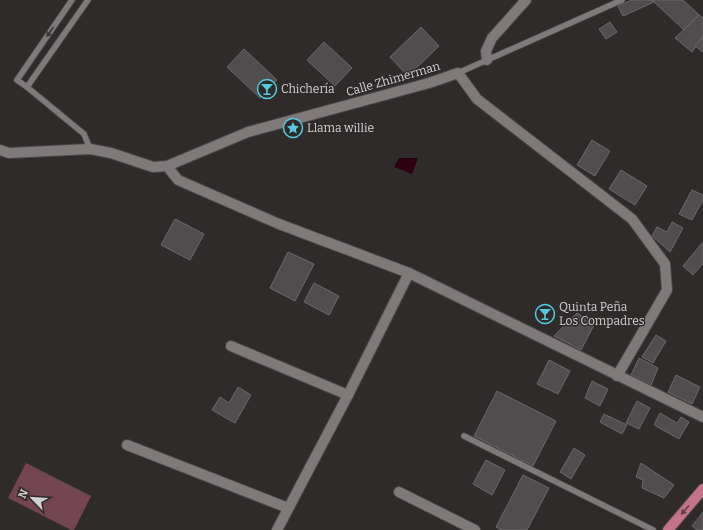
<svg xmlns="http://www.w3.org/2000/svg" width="703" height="530" font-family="Bitter,serif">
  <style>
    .green { fill: #724550 }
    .water { fill: #2e0010 }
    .building { fill: #514c4d; stroke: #6c6768 }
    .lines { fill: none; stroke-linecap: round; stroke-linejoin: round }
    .service-casing { stroke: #4c4849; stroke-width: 7 }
    .minor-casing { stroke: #4c4849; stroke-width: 12 }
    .primary-casing { stroke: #4c4849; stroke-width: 12 }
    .service { stroke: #7f797a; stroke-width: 5.5 }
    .minor { stroke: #7f797a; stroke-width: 10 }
    .primary { stroke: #c6728b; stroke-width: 10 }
    .oneway { fill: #3b3737 }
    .oneway2 { fill: #5c4048 }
    .labels { text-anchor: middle; stroke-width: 3; stroke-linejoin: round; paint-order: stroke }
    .street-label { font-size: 12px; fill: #d4d1d2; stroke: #2f2b2b }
    .poi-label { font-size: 12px; fill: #d4d1d2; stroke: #2f2b2b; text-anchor: start }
  </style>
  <rect width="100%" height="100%" fill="#2f2b2b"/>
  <path class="green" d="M26 463 91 496 74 530H71L8 498Z"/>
  <path class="water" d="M399 158H418L412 174 394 167Z"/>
  <g class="building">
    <path d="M632 0H652L654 2 623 16 618 6Z"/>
    <path d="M652 0H683L699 15 684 30Z"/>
    <path d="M699 15 703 18V36L692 52 675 38Z"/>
    <path d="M610 22 617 32 606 39 599 29Z"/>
    <path d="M421 27 439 46 408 76 390 57Z"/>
    <path d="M703 36V52L695 46Z"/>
    <path d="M324 42 352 68 335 86 307 60Z"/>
    <path d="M244 49 277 80 260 98 227 67Z"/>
    <path d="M592 140 610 151 595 176 577 165Z"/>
    <path d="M621 170 647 186 635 205 609 189Z"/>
    <path d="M692 190 703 195V200L692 220 679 214Z"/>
    <path d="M175 219 204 234 190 260 161 245Z"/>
    <path d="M672 222 683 228 670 252 652 236 657 227 667 232Z"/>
    <path d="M703 242V263L693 275 683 266Z"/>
    <path d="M288 252 314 264 295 301 270 288Z"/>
    <path d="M314 283 339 296 329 315 304 302Z"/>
    <path d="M577 313 595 323 581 350 554 336Z"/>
    <path d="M656 335 666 341 653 363 642 357Z"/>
    <path d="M639 358 658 368 651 385 631 375Z"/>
    <path d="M549 360 570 371 558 394 537 384Z"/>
    <path d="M676 375 700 387 692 404 668 392Z"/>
    <path d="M592 381 608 389 600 406 585 398Z"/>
    <path d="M238 387 251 395 235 423 212 410 220 397 229 403Z"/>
    <path d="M497 391 556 421 533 466 474 436Z"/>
    <path d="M637 401 650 408 639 429 626 423Z"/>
    <path d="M660 413 677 423 681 417 689 422 679 439 654 425Z"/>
    <path d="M604 414 627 425 622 434 600 422Z"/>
    <path d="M574 448 585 455 571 479 560 472Z"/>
    <path d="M486 460 505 470 492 495 473 484Z"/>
    <path d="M641 463 674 485 664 498 642 488 643 480 636 477Z"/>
    <path d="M523 475 549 488 527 530H502L496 527Z"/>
    <path d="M703 512V530H697L692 526Z"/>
  </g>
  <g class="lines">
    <g class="service-casing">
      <g id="service">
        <path d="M72 0 17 80 27 87 88 0"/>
        <path d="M458 73 622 0"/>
        <path d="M27 87 84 134 90 149"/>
        <path d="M464 436 653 530"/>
      </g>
    </g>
    <g class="minor-casing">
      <g id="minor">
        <path d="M487 60 486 51 492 38 526 0"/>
        <path d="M0 150 9 153 90 149 111 153 153 167 167 166 248 132 429 83 458 73 477 99 632 219 665 264 667 290 617 376"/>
        <path d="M167 166 178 180 279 224 409 273 703 417"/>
        <path d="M231 346 348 395"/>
        <path d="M127 445 288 508"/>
        <path d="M399 492 475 530"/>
        <path d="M277 530 348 395 409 273"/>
      </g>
    </g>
    <g class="primary-casing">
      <path id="primary" d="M668 530 703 489"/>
    </g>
    <use href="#service" class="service"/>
    <use href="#minor" class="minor"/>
    <use href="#primary" class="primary"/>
  </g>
  <defs><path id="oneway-solid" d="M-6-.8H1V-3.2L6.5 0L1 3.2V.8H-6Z"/></defs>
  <use class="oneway" href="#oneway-solid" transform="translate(50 32) rotate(125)"/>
  <use class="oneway2" href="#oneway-solid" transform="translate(685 510) rotate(131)"/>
  <defs>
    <g id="bar-ring" transform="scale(1)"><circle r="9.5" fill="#2f2b2b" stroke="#56c9e1" stroke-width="1.5"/><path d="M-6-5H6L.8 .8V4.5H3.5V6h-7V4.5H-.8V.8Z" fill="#56c9e1"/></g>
    <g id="sight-ring" transform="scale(1)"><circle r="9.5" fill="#2f2b2b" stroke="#56c9e1" stroke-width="1.5"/><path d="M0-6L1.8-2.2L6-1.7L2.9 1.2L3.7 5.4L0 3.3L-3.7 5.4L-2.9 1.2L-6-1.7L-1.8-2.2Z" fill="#56c9e1"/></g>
  </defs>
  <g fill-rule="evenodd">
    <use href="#bar-ring" x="267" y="89"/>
    <use href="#sight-ring" x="293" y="128"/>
    <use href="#bar-ring" x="545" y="314"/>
  </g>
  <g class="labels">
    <g class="street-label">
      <text transform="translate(393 79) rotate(-16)" y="4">Calle Zhimerman</text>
    </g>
    <g class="poi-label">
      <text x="281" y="93">Chichería</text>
      <text x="307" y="132">Llama willie</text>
      <text x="559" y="311">Quinta Peña<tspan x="559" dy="14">Los Compadres</tspan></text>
    </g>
  </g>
  <g transform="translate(32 498) rotate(295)" stroke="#2f2b2b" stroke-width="3" paint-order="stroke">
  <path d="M0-3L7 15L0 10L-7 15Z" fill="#d4d1d2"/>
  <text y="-6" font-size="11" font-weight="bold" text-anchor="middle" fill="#d4d1d2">N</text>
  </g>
</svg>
